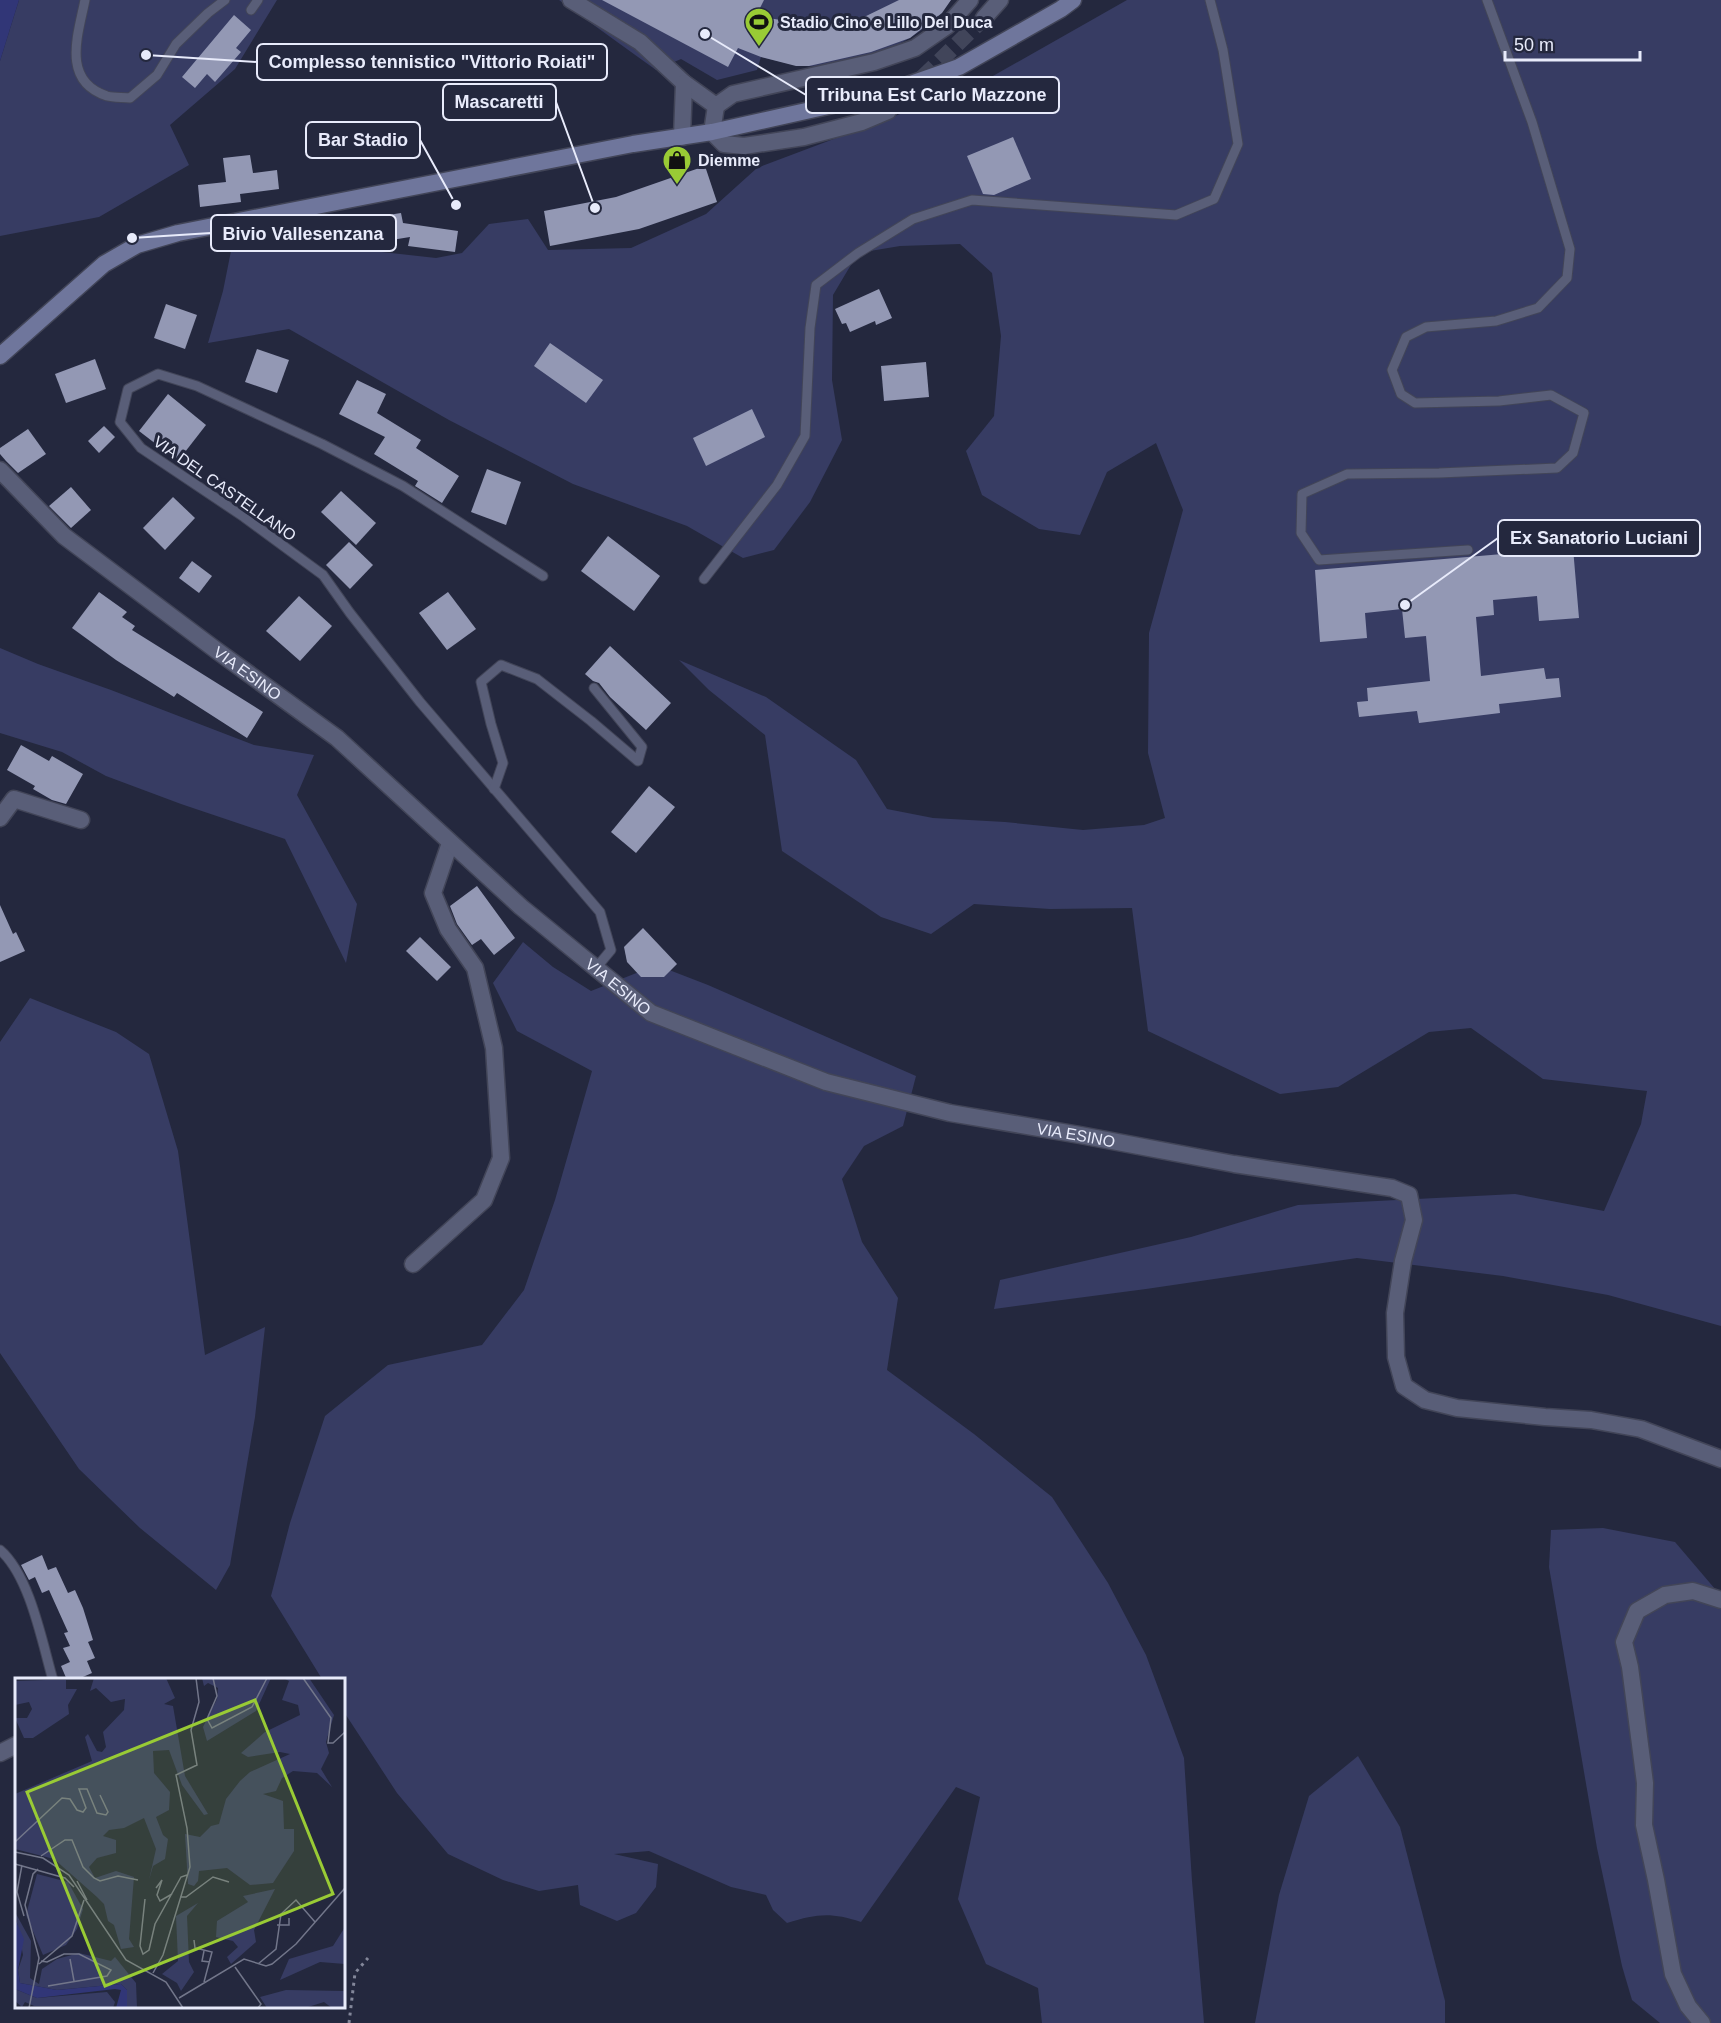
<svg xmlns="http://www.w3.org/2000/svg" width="1721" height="2023" font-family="Helvetica,sans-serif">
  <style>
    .green { fill: #373c63 }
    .water { fill: #313677 }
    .building { fill: #9398b4 }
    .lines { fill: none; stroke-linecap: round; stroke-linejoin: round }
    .tertiary-tunnel { stroke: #41455a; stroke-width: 16; stroke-dasharray: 16 8; stroke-linecap: butt }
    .service-casing { stroke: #424558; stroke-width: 11 }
    .minor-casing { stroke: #424558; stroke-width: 19 }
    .tertiary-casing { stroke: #424558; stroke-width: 19 }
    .secondary-casing { stroke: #424558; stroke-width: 19 }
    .path { stroke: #83879a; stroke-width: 3; stroke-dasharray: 3 4.5; stroke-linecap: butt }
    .service { stroke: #595e78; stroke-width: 9 }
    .minor { stroke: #595e78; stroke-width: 16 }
    .tertiary { stroke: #595e78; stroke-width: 16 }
    .secondary { stroke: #6f769c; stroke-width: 16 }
    .labels { text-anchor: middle; stroke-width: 6; stroke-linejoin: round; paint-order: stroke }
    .poi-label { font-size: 16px; font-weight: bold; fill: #e8ebfb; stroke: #24283e; text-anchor: start }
    .street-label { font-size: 16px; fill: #e8ebfb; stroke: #24283e }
    .inset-road { fill: none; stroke: #72768a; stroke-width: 1.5 }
    .view { fill: #99cb35; fill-opacity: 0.15; stroke: #99cb35; stroke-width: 3 }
    .inset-edge { fill: none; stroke: #e8ebfb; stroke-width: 3 }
    .leader { fill: none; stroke: #e8ebfb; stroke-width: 2 }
    .callout-dot { fill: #e8ebfb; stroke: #24283e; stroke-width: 2 }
    .callout { fill: #24283e; stroke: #e8ebfb; stroke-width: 2 }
    .callout-label { font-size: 18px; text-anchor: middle; font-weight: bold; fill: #e8ebfb }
  </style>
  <rect width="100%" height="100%" fill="#24283e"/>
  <g class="green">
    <path d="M19 0H277L235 69 170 125 189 165 99 217 0 236V61Z"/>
    <path d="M559 0H951C923 39 872 62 825 66 803 68 782 62 761 57L757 70 717 80 681 59 656 70Z"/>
    <path d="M1127 0H1721V1326L1608 1295 1503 1276 1357 1258 1146 1289 994 1309 1000 1280 1191 1237 1298 1205 1515 1194 1604 1211 1641 1124 1647 1091 1543 1079 1471 1028 1429 1032 1338 1087 1280 1094 1148 1031 1132 908 1050 909 974 904 931 934 881 917 782 851 765 735 709 690 679 660 766 697 856 760 887 809 933 818 1005 822 1083 830 1144 825 1165 818 1148 753 1149 633 1183 510 1156 443 1107 472 1080 535 1039 529 982 495 966 451 994 416 1001 336 992 273 960 244 900 246 858 253 833 295 832 380 842 440 810 502 774 550 743 558 687 526 573 484 449 420 289 329 208 343 223 291 234 236 299 225 339 241 382 252 436 258 462 253 489 224 528 219 548 250 631 248 706 214 757 168 977 85Z"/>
    <path d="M0 648 38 664 111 690 254 745 314 755 297 795 357 904 346 963 285 839 181 804 106 776 62 752 0 733Z"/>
    <path d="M523 942 553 967 591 991 644 970 664 968 708 985 916 1076 903 1126 864 1146 842 1179 862 1242 898 1298 887 1370 974 1434 1052 1497 1108 1583 1146 1655 1184 1758 1192 1881 1204 2023H1042L1038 1988 986 1964 958 1899 980 1797 956 1787 861 1922C830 1912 817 1914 787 1923L773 1910 766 1895 731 1887 649 1851 614 1854 658 1864 656 1887 636 1913 617 1921 580 1905 578 1885 539 1891 503 1880 448 1854 397 1793 344 1712V1680L322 1679 271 1596 290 1523 325 1416 388 1365 482 1345 524 1290 555 1200 592 1071 517 1031 493 983Z"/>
    <path d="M30 998 116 1032 149 1054 178 1151 205 1355 265 1327 255 1417 230 1565 216 1590 140 1528 79 1469 0 1353V1042Z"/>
    <path d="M1603 1528 1675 1542 1721 1596V2023H1660L1632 2000 1622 1966 1597 1848 1549 1567 1551 1530Z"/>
    <path d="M1358 1756 1400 1827 1445 2001V2023H1255L1279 1895 1309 1796Z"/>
  </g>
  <path class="water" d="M0 0H19L0 61Z"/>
  <g class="building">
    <path d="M602 0H764L756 16 818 26 862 18 899 0H951L942 13 910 38 871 52 809 66H796L761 57 738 48 728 67Z"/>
    <path d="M234 15 251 30 236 48 241 52 215 82 207 74 195 88 182 77Z"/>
    <path d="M1013 137 1031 179 994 195 983 194 967 156Z"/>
    <path d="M250 155 253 173 277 170 279 189 240 194 241 202 200 207 198 185 226 182 223 158Z"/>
    <path d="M705 166 717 202 639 229 550 246 544 211 616 197Z"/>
    <path d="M401 213 403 223 458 231 455 252 408 246 410 237 373 243 369 218Z"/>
    <path d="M879 289 892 318 876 325 875 321 850 332 846 323 842 324 835 309Z"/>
    <path d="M166 304 197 315 185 349 154 338Z"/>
    <path d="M550 343 603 380 586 403 534 366Z"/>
    <path d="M257 349 289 360 277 393 245 382Z"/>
    <path d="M95 359 106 389 66 403 55 374Z"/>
    <path d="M926 362 929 397 884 401 881 366Z"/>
    <path d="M357 380 386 394 377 413 421 440 416 448 459 476 442 503 415 486 418 481 374 454 385 437 339 414Z"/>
    <path d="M168 394 206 425 178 461 139 431Z"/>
    <path d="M752 409 765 437 706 466 693 438Z"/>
    <path d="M104 426 115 437 99 453 88 441Z"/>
    <path d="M28 429 46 454 18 473 6 461 0 454V448Z"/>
    <path d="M487 469 521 482 506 525 471 512Z"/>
    <path d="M71 487 91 510 71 528 49 506Z"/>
    <path d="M341 491 376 523 356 545 321 512Z"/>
    <path d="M173 497 195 518 165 550 143 528Z"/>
    <path d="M608 536 660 576 634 611 581 571Z"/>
    <path d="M349 542 373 565 350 589 326 565Z"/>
    <path d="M1573 548 1579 618 1539 621 1537 596 1493 600 1494 615 1476 617 1481 676 1544 668 1546 679 1559 678 1561 697 1499 704 1500 713 1419 723 1417 711 1359 717 1357 702 1368 701 1367 688 1430 681 1426 636 1405 638 1402 609 1365 613 1367 638 1320 642 1315 570Z"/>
    <path d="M192 561 212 576 199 593 179 578Z"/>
    <path d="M99 592 127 612 122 617 135 626 132 630 263 712 247 738 177 693 174 697 116 660 72 628Z"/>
    <path d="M448 592 476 629 447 650 419 613Z"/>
    <path d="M299 596 332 626 300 661 266 631Z"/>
    <path d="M610 646 671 703 646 730 610 697 599 683 593 681 585 674Z"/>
    <path d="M21 745 49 761 52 756 83 774 66 804 52 800 33 789 35 786 7 770Z"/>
    <path d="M649 786 675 807 636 853 611 832Z"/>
    <path d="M477 886 515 938 494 955 481 939 472 945 457 924 450 906Z"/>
    <path d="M0 905 13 934 16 932 25 951 0 962Z"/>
    <path d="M643 928 677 964 664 977H641L627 962 624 947Z"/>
    <path d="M420 937 451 967 437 981 406 951Z"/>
    <path d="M42 1555 48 1570 56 1567 68 1593 75 1590 83 1608 93 1640 88 1642 95 1658 87 1661 92 1673 76 1680H67L61 1666 70 1662 63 1648 70 1646 64 1633 68 1632 49 1590 42 1593 35 1577 29 1580 21 1565Z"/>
  </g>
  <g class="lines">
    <path class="tertiary-tunnel" d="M888 111 984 18"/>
    <g class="service-casing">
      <g id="service">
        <path d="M85 0C78 35 61 81 107 96 114 98 123 97 130 98L157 75 176 44 208 13 225 0"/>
        <path d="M251 10 258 0"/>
        <path d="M1468 550 1319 560 1301 533 1302 494 1347 474 1439 473 1557 468 1573 453 1584 413 1551 395 1499 401 1415 403 1401 394 1392 370 1406 337 1426 327 1496 321 1538 308 1567 278 1570 249 1532 122 1487 0"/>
        <path d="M543 576 403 486 322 444 197 386 158 374 128 389 120 422 141 448 244 517 323 575 350 613 420 702 600 912 611 950 596 968"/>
        <path d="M704 579 777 485 805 436 810 328 816 285 858 253 913 219 972 200 1176 215 1214 199 1238 144 1223 50 1210 0"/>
        <path d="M494 789 503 763 491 724 481 682 501 665 537 679 591 721 638 761 642 747 594 688"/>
        <path d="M0 1550C30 1576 42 1642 53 1680"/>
      </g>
    </g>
    <g class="minor-casing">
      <g id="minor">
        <path d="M0 818 14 799 81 820"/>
        <path d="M413 1264 484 1200 501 1158 494 1048 475 968 448 929 433 893 450 843"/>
        <path d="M0 1753 16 1745"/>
      </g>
    </g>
    <g class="tertiary-casing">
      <g id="tertiary">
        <path d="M571 0 640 42 684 83 716 106 733 94 874 62 915 48 947 26 970 0"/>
        <path d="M984 18 1000 0"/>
        <path d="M716 106 712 132 724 144 744 146 804 137 862 122 888 111"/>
        <path d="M682 137 684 83"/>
        <path id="s1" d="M0 470 64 536 216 650 337 738 521 907 651 1013 826 1082 950 1113 1080 1135 1234 1164 1392 1188 1409 1195 1414 1220 1403 1261 1395 1313 1396 1357 1404 1386 1425 1400 1457 1408 1545 1417 1591 1420 1641 1429 1721 1459"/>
        <path d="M1702 2023 1688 2006 1673 1974 1656 1880 1644 1825 1645 1783 1630 1667 1624 1642 1637 1611 1665 1595 1693 1591 1721 1600"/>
      </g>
    </g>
    <g class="secondary-casing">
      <path id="secondary" d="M0 356 104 264 137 245 178 233 633 144 712 132 882 94 959 67 1061 9 1073 0"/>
    </g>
    <path class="path" d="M349 2023 355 1973 368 1958"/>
    <use href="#service" class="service"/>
    <use href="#minor" class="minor"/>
    <use href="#tertiary" class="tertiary"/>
    <use href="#secondary" class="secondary"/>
  </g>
  <defs>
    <g id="stadium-pin" transform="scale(1.5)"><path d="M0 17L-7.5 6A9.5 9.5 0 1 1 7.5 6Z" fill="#99cb35" stroke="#24283e"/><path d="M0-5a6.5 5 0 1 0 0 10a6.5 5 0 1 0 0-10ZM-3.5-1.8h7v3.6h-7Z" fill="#111"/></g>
    <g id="shop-pin" transform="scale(1.5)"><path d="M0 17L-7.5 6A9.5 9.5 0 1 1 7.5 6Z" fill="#99cb35" stroke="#24283e"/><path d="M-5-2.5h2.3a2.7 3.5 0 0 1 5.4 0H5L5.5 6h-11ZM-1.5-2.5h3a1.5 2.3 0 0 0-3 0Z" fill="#111"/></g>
  </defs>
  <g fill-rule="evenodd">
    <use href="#stadium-pin" x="759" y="22"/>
    <use href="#shop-pin" x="677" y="160"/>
  </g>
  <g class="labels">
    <g class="poi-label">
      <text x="780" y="28">Stadio Cino e Lillo Del Duca</text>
      <text x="698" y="166">Diemme</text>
    </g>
    <g class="street-label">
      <text transform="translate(225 488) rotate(35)" y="6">VIA DEL CASTELLANO</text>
      <text dy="6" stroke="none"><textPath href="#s1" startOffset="321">VIA ESINO</textPath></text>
      <text dy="6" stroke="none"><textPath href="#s1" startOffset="807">VIA ESINO</textPath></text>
      <text dy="6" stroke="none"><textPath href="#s1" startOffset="1293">VIA ESINO</textPath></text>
    </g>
  </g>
  <g transform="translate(15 1678)">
    <rect width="330" height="330" fill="#24283e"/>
    <path d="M79 0H151L160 20 149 26 158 28 170 98 193 136 189 137 167 107 154 72 138 73 139 95 155 114 154 132 141 139 148 157 153 161 150 181 138 188 134 202 141 171 129 140 109 150 94 152 88 158 101 162V175L82 180 74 189 80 200 101 193 119 199 114 261 119 269 106 271 99 247 93 243 89 226 82 219 39 181 0 171V116L77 83 70 59 73 56 82 73 87 74 91 69 88 54 109 32 110 21 96 24 81 10 75 13ZM187 0H256L241 33 192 63 188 49 202 21 203 10 193 5 189 8ZM268 0H294L319 37 311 64 314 75 306 91 317 109 302 95 278 93 267 100 261 113 248 116 268 123 269 151H279V173L258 205 235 207 212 190 184 193 183 203 179 208 173 206 170 156 185 159 196 148 204 146 211 121 225 103 235 94 275 76 265 74 233 79 226 75 250 54 285 37 283 27 267 22 274 3ZM30 2H51V11H62L53 27 54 36 18 60H9L0 40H12L17 31 14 24 0 27V3ZM22 196 53 204 68 231 62 251 51 267 28 277 11 237ZM260 211 239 252 241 264 216 286 212 279 223 269 218 263 201 259 202 243 233 224 228 218ZM183 225 172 238 174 284 179 294 166 313 162 305 147 296 163 283 161 238ZM0 234 16 263 15 300 24 306 27 291 42 281 64 275 96 283 100 279 121 305 122 330H111L112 312 106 306 42 312 5 305 3 292 8 277ZM330 249V286L305 284 265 302 274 281 318 268ZM0 311 22 320 92 314 100 324 98 330 19 328 10 324 7 329 0 323ZM271 312 330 313V330H317L309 324 290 330H252L245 319Z" fill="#373c63"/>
    <path d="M0 241 9 261 3 292 5 305 42 312 106 306 112 312V329L101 330 106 312 100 311 22 320 0 311Z" fill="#313677"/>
    <path class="inset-road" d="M198 0 202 18 192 41 197 50 237 29 252 0M288 0 316 40 313 65H318L330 54M0 164 47 120 55 121 62 132 68 134 71 130 64 111H72L82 135 91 137 93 134 85 117M0 174 28 180 54 197 111 282 151 304 168 330M26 178 50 162H57L68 189 79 200 85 203 103 198 123 202M0 186 50 200 59 209M7 187 2 214 9 238M62 203 72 222M141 210 147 202 142 217 145 223 157 216M165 219H171L198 199 214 204M130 221 125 268 128 276 134 272 140 246 166 199 172 197M262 247H274V240M179 262 180 270 197 274 189 304M189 273 187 283 195 284M55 281 59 303M26 283 32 284 49 276H64L96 292 92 298 33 308M24 286 57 258 69 222M243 286 261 271 266 236 281 222 300 244M220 289 246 326 243 330M138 295 148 277 175 189 172 150 161 97 182 87 176 52 184 24 181 0M164 320 229 281 251 288 257 286 281 266 330 210M14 330 24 280 10 227 18 196 23 191"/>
    <path class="view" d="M240 22 318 216 90 308 12 114Z"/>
    <rect width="330" height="330" class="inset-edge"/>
  </g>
  <path class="leader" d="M146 55L257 62M705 34L806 95M595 208L556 102M456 205L420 140M132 238L211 233M1405 605L1498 538"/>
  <g class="callout-dot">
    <circle cx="146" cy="55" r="6"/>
    <circle cx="705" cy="34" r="6"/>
    <circle cx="595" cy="208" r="6"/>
    <circle cx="456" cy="205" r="6"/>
    <circle cx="132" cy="238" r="6"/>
    <circle cx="1405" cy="605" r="6"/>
  </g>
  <g class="callout">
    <rect x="257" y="44" width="350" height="36" rx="6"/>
    <rect x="806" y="77" width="253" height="36" rx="6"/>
    <rect x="443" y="84" width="113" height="36" rx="6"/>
    <rect x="306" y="122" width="114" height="36" rx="6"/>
    <rect x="211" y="215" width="185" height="36" rx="6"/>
    <rect x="1498" y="520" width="202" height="36" rx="6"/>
  </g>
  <g class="callout-label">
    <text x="432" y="68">Complesso tennistico "Vittorio Roiati"</text>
    <text x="932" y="101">Tribuna Est Carlo Mazzone</text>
    <text x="499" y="108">Mascaretti</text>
    <text x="363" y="146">Bar Stadio</text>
    <text x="303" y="240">Bivio Vallesenzana</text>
    <text x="1599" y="544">Ex Sanatorio Luciani</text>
  </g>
  <path d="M1505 51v9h135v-9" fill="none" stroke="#e8ebfb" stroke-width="3"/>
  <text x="1514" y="51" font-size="18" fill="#e8ebfb" stroke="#24283e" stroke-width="4.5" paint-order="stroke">50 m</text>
</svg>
